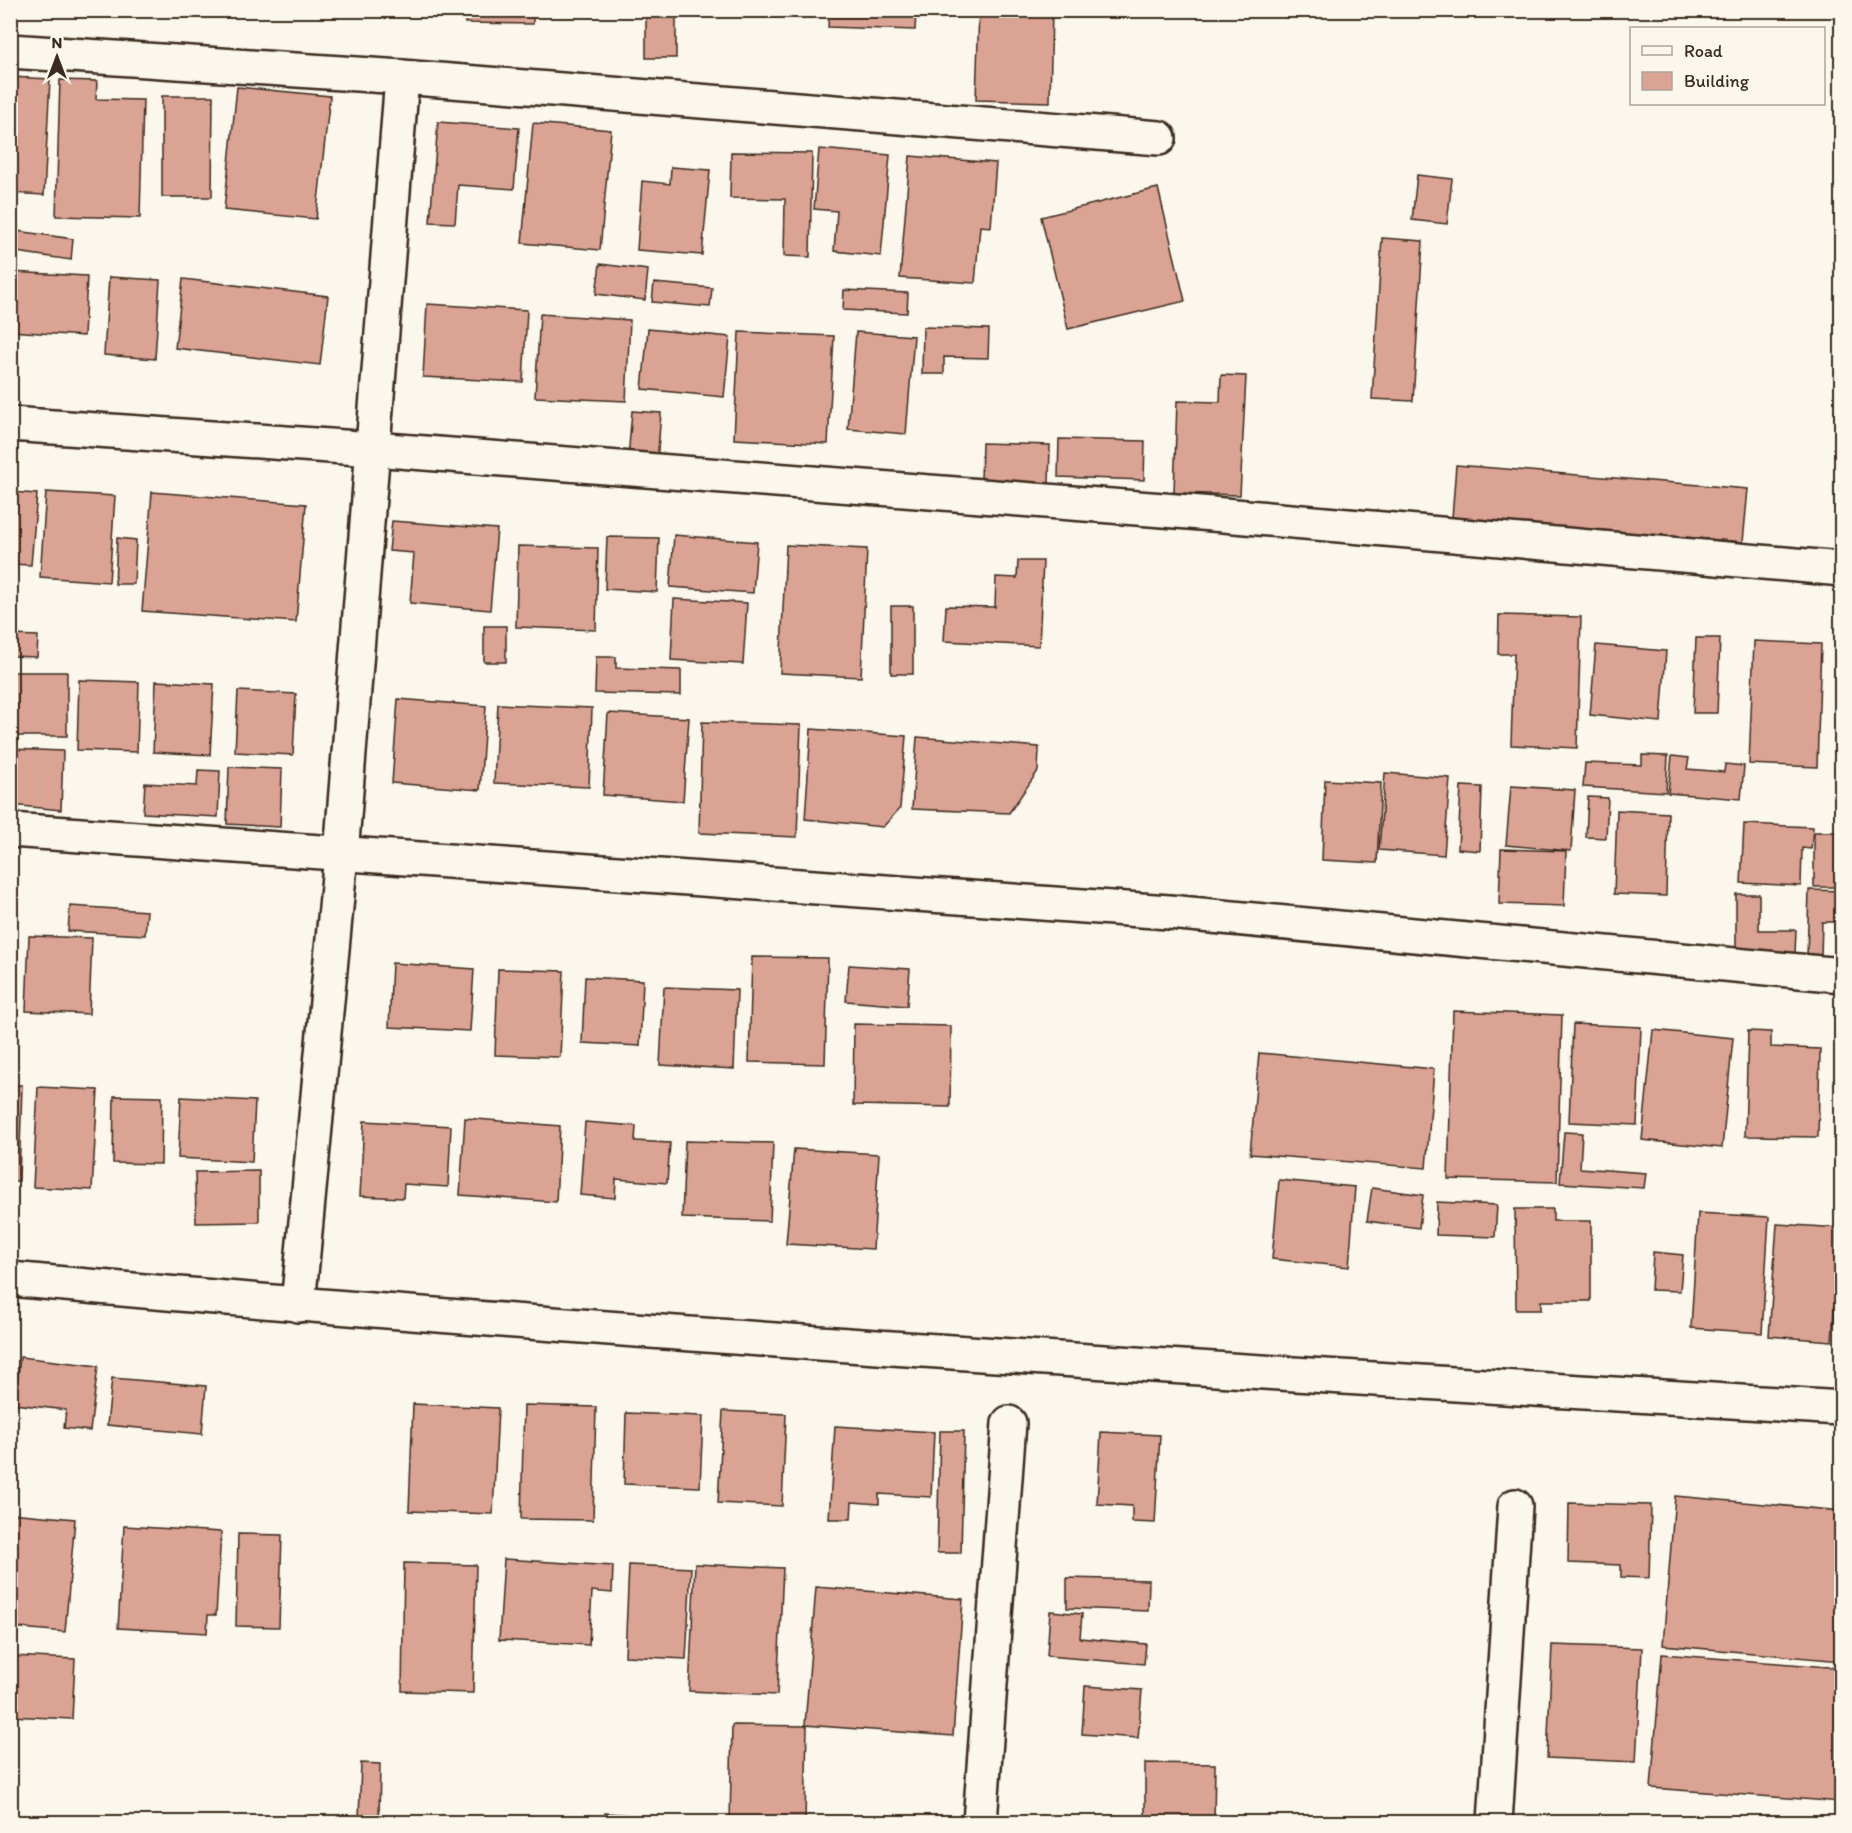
<svg xmlns="http://www.w3.org/2000/svg" width="1852" height="1833" font-family="Itim,sans-serif">
  <style>
    .building { fill: #dba394; stroke: #3b2a1e; stroke-width: 1.5 }
    .lines { fill: none; stroke-linecap: round; stroke-linejoin: round }
    .minor-casing { stroke: #3b2a1e; stroke-width: 38 }
    .minor { stroke: #fbf7ec; stroke-width: 33 }
  </style>
  <rect width="100%" height="100%" fill="#fbf7ec"/>
  <filter id="ink" filterUnits="userSpaceOnUse"><feTurbulence type="fractalNoise" baseFrequency=".0167" numOctaves="2"/><feDisplacementMap in="SourceGraphic" scale="12" xChannelSelector="R" yChannelSelector="G"/><feConvolveMatrix kernelMatrix="1 2 1 2 8 2 1 2 1" color-interpolation-filters="sRGB"/></filter>
  <g filter="url(#ink)">
    <g class="building">
      <path d="M388 10H450V17L388 14Z"/>
      <path d="M465 10H533V24L465 23Z"/>
      <rect x="646" y="10" width="30" height="48"/>
      <path d="M829 10H916L915 30 828 27Z"/>
      <path d="M979 10H1052L1050 102 976 100Z"/>
      <path d="M10 77 50 79 44 195 10 193Z"/>
      <path d="M60 80 97 81 96 99 143 100 140 218 56 216Z"/>
      <path d="M237 87 330 96 316 219 224 210Z"/>
      <path d="M162 96H213L212 197H162Z"/>
      <path d="M438 122 519 128 514 189 458 185 455 223 430 222Z"/>
      <path d="M533 123 611 130 600 250 522 243Z"/>
      <path d="M819 149 890 155 881 256 834 251 837 211 814 209Z"/>
      <path d="M731 152 812 153 810 257 784 256 785 199 730 198Z"/>
      <path d="M910 156 996 163 991 227 980 226 975 283 900 278Z"/>
      <path d="M671 167 710 170 702 255 637 250 642 181 670 184Z"/>
      <path d="M1417 175 1452 179 1447 224 1412 220Z"/>
      <path d="M1158 188 1185 301 1068 329 1041 217Z"/>
      <path d="M10 230 73 239 71 260 10 251Z"/>
      <path d="M1382 238 1423 241 1413 401 1372 399Z"/>
      <path d="M600 264 648 270 645 300 596 294Z"/>
      <path d="M10 272 87 276 84 336 10 331Z"/>
      <path d="M109 277 160 280 155 359 104 355Z"/>
      <path d="M183 279 328 296 320 365 175 348Z"/>
      <path d="M654 283 712 288 710 307 652 302Z"/>
      <path d="M844 290 908 293 907 313 843 310Z"/>
      <path d="M427 304 527 310 523 382 423 377Z"/>
      <path d="M540 314 630 320 626 401 535 397Z"/>
      <path d="M923 327 989 329 988 358 944 357V374H922Z"/>
      <path d="M648 329 730 337 724 397 642 389Z"/>
      <path d="M739 332 834 336 828 444 734 439Z"/>
      <path d="M856 332 914 336 906 434 848 429Z"/>
      <path d="M1221 375 1246 376 1240 495 1174 493 1177 401 1220 402Z"/>
      <path d="M632 411 661 413 657 462 628 459Z"/>
      <path d="M1059 439 1145 441 1144 480 1058 477Z"/>
      <path d="M982 443 1050 445 1049 483 981 481Z"/>
      <path d="M1456 465 1748 489 1743 542 1452 518Z"/>
      <path d="M10 492 37 494 31 565 10 564Z"/>
      <path d="M46 492 115 496 109 582 40 577Z"/>
      <path d="M152 492 306 504 296 622 142 611Z"/>
      <path d="M392 521 497 529 490 610 410 603 414 553 389 551Z"/>
      <path d="M674 535 757 542 753 593 670 587Z"/>
      <path d="M607 537 659 538 657 592 605 589Z"/>
      <path d="M117 538 136 540 134 584H115Z"/>
      <path d="M786 545 867 549 861 677 780 673Z"/>
      <path d="M518 546 598 548 596 630 516 627Z"/>
      <path d="M1018 561H1043L1039 646 944 641 946 606 995 607 996 577 1017 578Z"/>
      <path d="M674 599 747 603 743 664 671 660Z"/>
      <rect x="891" y="606" width="22" height="68"/>
      <path d="M1499 615 1581 617 1577 748 1511 745 1514 654H1498Z"/>
      <rect x="484" y="626" width="22" height="36"/>
      <path d="M10 635 38 636 37 657 10 656Z"/>
      <path d="M1696 638H1720L1717 713H1693Z"/>
      <path d="M1754 641 1821 644 1817 767 1749 764Z"/>
      <path d="M1596 645 1666 651 1661 722 1590 715Z"/>
      <path d="M596 657H616V668L681 670V695L595 693Z"/>
      <rect x="10" y="672" width="57" height="64"/>
      <path d="M79 680 139 682 137 752 77 750Z"/>
      <path d="M156 681 214 684 210 755 153 752Z"/>
      <path d="M238 691 296 694 293 755 235 752Z"/>
      <path d="M398 699 486 706 480 790 392 783Z"/>
      <path d="M498 704 592 708 589 787 494 783Z"/>
      <path d="M608 713 689 718 683 801 603 795Z"/>
      <path d="M702 722 801 725 797 837 699 833Z"/>
      <path d="M811 729 906 736 900 808 883 827 805 819Z"/>
      <path d="M917 737 1039 747 1038 771 1009 813 912 809Z"/>
      <path d="M10 749 63 751 61 810 11 805Z"/>
      <path d="M1642 755 1668 756 1666 792 1583 787 1585 763 1642 765Z"/>
      <path d="M1672 756 1689 758 1687 769 1724 772 1725 764 1744 766 1741 799 1668 793Z"/>
      <path d="M229 767 282 769 280 827 227 824Z"/>
      <path d="M198 770 220 771 218 817 143 813 145 783 197 786Z"/>
      <path d="M1385 773 1450 778 1444 855 1379 850Z"/>
      <path d="M1325 780 1381 783 1377 863 1322 860Z"/>
      <path d="M1461 786 1482 787 1480 851 1458 849Z"/>
      <path d="M1511 786 1575 790 1571 851 1506 845Z"/>
      <path d="M1588 797 1608 798 1606 838 1586 837Z"/>
      <path d="M1617 810 1668 813 1666 896 1614 894Z"/>
      <path d="M1744 824 1813 827 1811 849 1802 848 1801 886 1741 883Z"/>
      <rect x="1814" y="832" width="28" height="55"/>
      <path d="M1501 849 1566 851 1564 906 1499 904Z"/>
      <path d="M1809 890 1842 891V922H1822L1821 957H1807Z"/>
      <path d="M1736 894H1759V930H1796L1795 953 1736 952Z"/>
      <path d="M70 906 147 911 145 935 68 931Z"/>
      <path d="M29 936 92 938 89 1014 26 1011Z"/>
      <path d="M752 957 828 958 825 1064 749 1062Z"/>
      <path d="M392 963 474 969 470 1031 389 1027Z"/>
      <path d="M849 965 910 969 907 1006 846 1001Z"/>
      <path d="M498 969 564 971 560 1057 495 1055Z"/>
      <path d="M585 977 643 980 640 1046 582 1043Z"/>
      <path d="M664 987 737 990 734 1069 660 1065Z"/>
      <path d="M1453 1011 1562 1015 1557 1182 1448 1179Z"/>
      <path d="M854 1024 951 1026 950 1107 853 1105Z"/>
      <path d="M1573 1024 1641 1027 1637 1125 1569 1122Z"/>
      <path d="M1653 1030 1733 1038 1722 1148 1642 1140Z"/>
      <path d="M1748 1031 1771 1032V1047L1820 1049 1818 1137 1745 1136Z"/>
      <path d="M1259 1053 1434 1069 1426 1168 1250 1154Z"/>
      <path d="M1841 1057H1842V1144H1835Z"/>
      <path d="M10 1085H22L19 1181H10Z"/>
      <path d="M38 1087 98 1090 92 1190 33 1187Z"/>
      <path d="M114 1096 162 1097 161 1164 113 1163Z"/>
      <path d="M181 1097 255 1101 252 1162 178 1158Z"/>
      <path d="M465 1118 560 1126 556 1202 460 1195Z"/>
      <path d="M364 1121 451 1126 448 1187 404 1184 403 1198 360 1196Z"/>
      <path d="M585 1122 636 1126 635 1141 670 1143 667 1183 616 1179 615 1198 580 1195Z"/>
      <path d="M1564 1132 1582 1133 1580 1168 1646 1173 1644 1188 1560 1183Z"/>
      <path d="M685 1141 773 1143 770 1221 682 1218Z"/>
      <path d="M794 1149 879 1154 873 1249 786 1244Z"/>
      <path d="M259 1171V1222L196 1223 195 1172Z"/>
      <path d="M1279 1180 1355 1187 1349 1267 1272 1259Z"/>
      <path d="M1372 1188 1423 1195 1419 1228 1367 1221Z"/>
      <path d="M1437 1202 1497 1205 1495 1237 1436 1235Z"/>
      <path d="M1515 1209H1553V1221H1591V1301H1541V1310H1516Z"/>
      <path d="M1698 1213 1769 1217 1762 1333 1691 1328Z"/>
      <path d="M1777 1224 1840 1228 1832 1341 1769 1336Z"/>
      <path d="M1653 1252 1683 1255 1680 1291 1651 1290Z"/>
      <path d="M20 1357 98 1366 90 1431 64 1428 66 1410 15 1404Z"/>
      <path d="M112 1378 206 1386 202 1434 107 1425Z"/>
      <path d="M413 1404 498 1408 493 1514 409 1511Z"/>
      <path d="M524 1405 596 1407 593 1520 521 1519Z"/>
      <path d="M723 1411 786 1414 782 1506 718 1503Z"/>
      <path d="M626 1413 703 1416 700 1487 624 1484Z"/>
      <path d="M835 1426 934 1432 931 1497 879 1494V1504L852 1502 851 1519H829Z"/>
      <path d="M940 1431H964L961 1553H937Z"/>
      <path d="M1101 1432 1160 1435 1155 1523 1132 1522V1506L1097 1504Z"/>
      <path d="M1675 1496 1842 1511V1661L1663 1645Z"/>
      <path d="M1569 1503 1651 1505 1649 1578 1621 1577V1565L1568 1563Z"/>
      <path d="M10 1513 75 1519 65 1632 10 1627Z"/>
      <path d="M124 1526 221 1532 216 1615H208L207 1633 118 1628Z"/>
      <path d="M238 1534 282 1535 279 1627 236 1626Z"/>
      <path d="M504 1559 613 1566 612 1593 592 1591 589 1645 499 1640Z"/>
      <path d="M404 1563 476 1565 473 1693 402 1691Z"/>
      <path d="M695 1564 783 1568 777 1695 689 1691Z"/>
      <path d="M629 1565 691 1568 686 1659 625 1656Z"/>
      <path d="M1067 1578 1149 1580 1148 1611 1067 1608Z"/>
      <path d="M816 1587 963 1599 953 1736 805 1725Z"/>
      <path d="M1050 1611 1082 1614 1080 1638 1146 1644 1144 1664 1047 1656Z"/>
      <path d="M1552 1645 1642 1648 1636 1762 1547 1758Z"/>
      <path d="M1662 1654 1842 1668V1802L1651 1788Z"/>
      <path d="M10 1656 75 1659 72 1719 10 1716Z"/>
      <path d="M1085 1686 1142 1690 1138 1738 1082 1734Z"/>
      <path d="M732 1725 807 1726 805 1822H730Z"/>
      <path d="M361 1763 380 1764 379 1820 359 1819Z"/>
      <path d="M1145 1763 1215 1764 1214 1822H1145Z"/>
      <path d="M605 1813 634 1815 633 1822H604Z"/>
      <path d="M384 1817 491 1822H384Z"/>
      <path d="M269 1818 363 1822H268Z"/>
    </g>
    <g class="lines">
      <g class="minor-casing">
        <g id="minor">
          <path d="M10 51 402 77 1159 138"/>
          <path d="M10 424 373 449 1189 512 1842 569"/>
          <path d="M10 830 1169 912 1842 975"/>
          <path d="M10 1279C620 1335 1231 1370 1842 1408"/>
          <path d="M298 1305 341 855 402 77"/>
          <path d="M980 1822 1009 1423"/>
          <path d="M1495 1822 1515 1506"/>
        </g>
      </g>
      <use href="#minor" class="minor"/>
    </g>
  </g>
  <rect width="1852" height="1833" fill="none" stroke="#fbf7ec" stroke-width="36"/>
  <rect x="18" y="18" width="1816" height="1797" fill="none" stroke="#3b2a1e" stroke-width="2" filter="url(#ink)"/>
  <rect x="1630" y="27" width="195" height="78" fill="#fbf7ec" stroke="#aea59a" stroke-width="1.5"/>
  <rect x="1642" y="46" width="30" height="9" fill="#fbf7ec" stroke="#aea59a" stroke-width="1.5"/>
  <text x="1684" y="57" font-size="18" fill="#3b2a1e">Road</text>
  <rect x="1642" y="72" width="30" height="18" fill="#dba394" stroke="#aea59a" stroke-width="1.5"/>
  <text x="1684" y="87" font-size="18" fill="#3b2a1e">Building</text>
  <g transform="translate(57 57)" stroke="#fbf7ec" stroke-width="4.5" paint-order="stroke">
  <path d="M0-4.5L10 22L0 15L-10 22Z" fill="#3b2a1e"/>
  <text y="-9" font-size="16" font-weight="bold" text-anchor="middle" fill="#3b2a1e">N</text>
  </g>
</svg>
